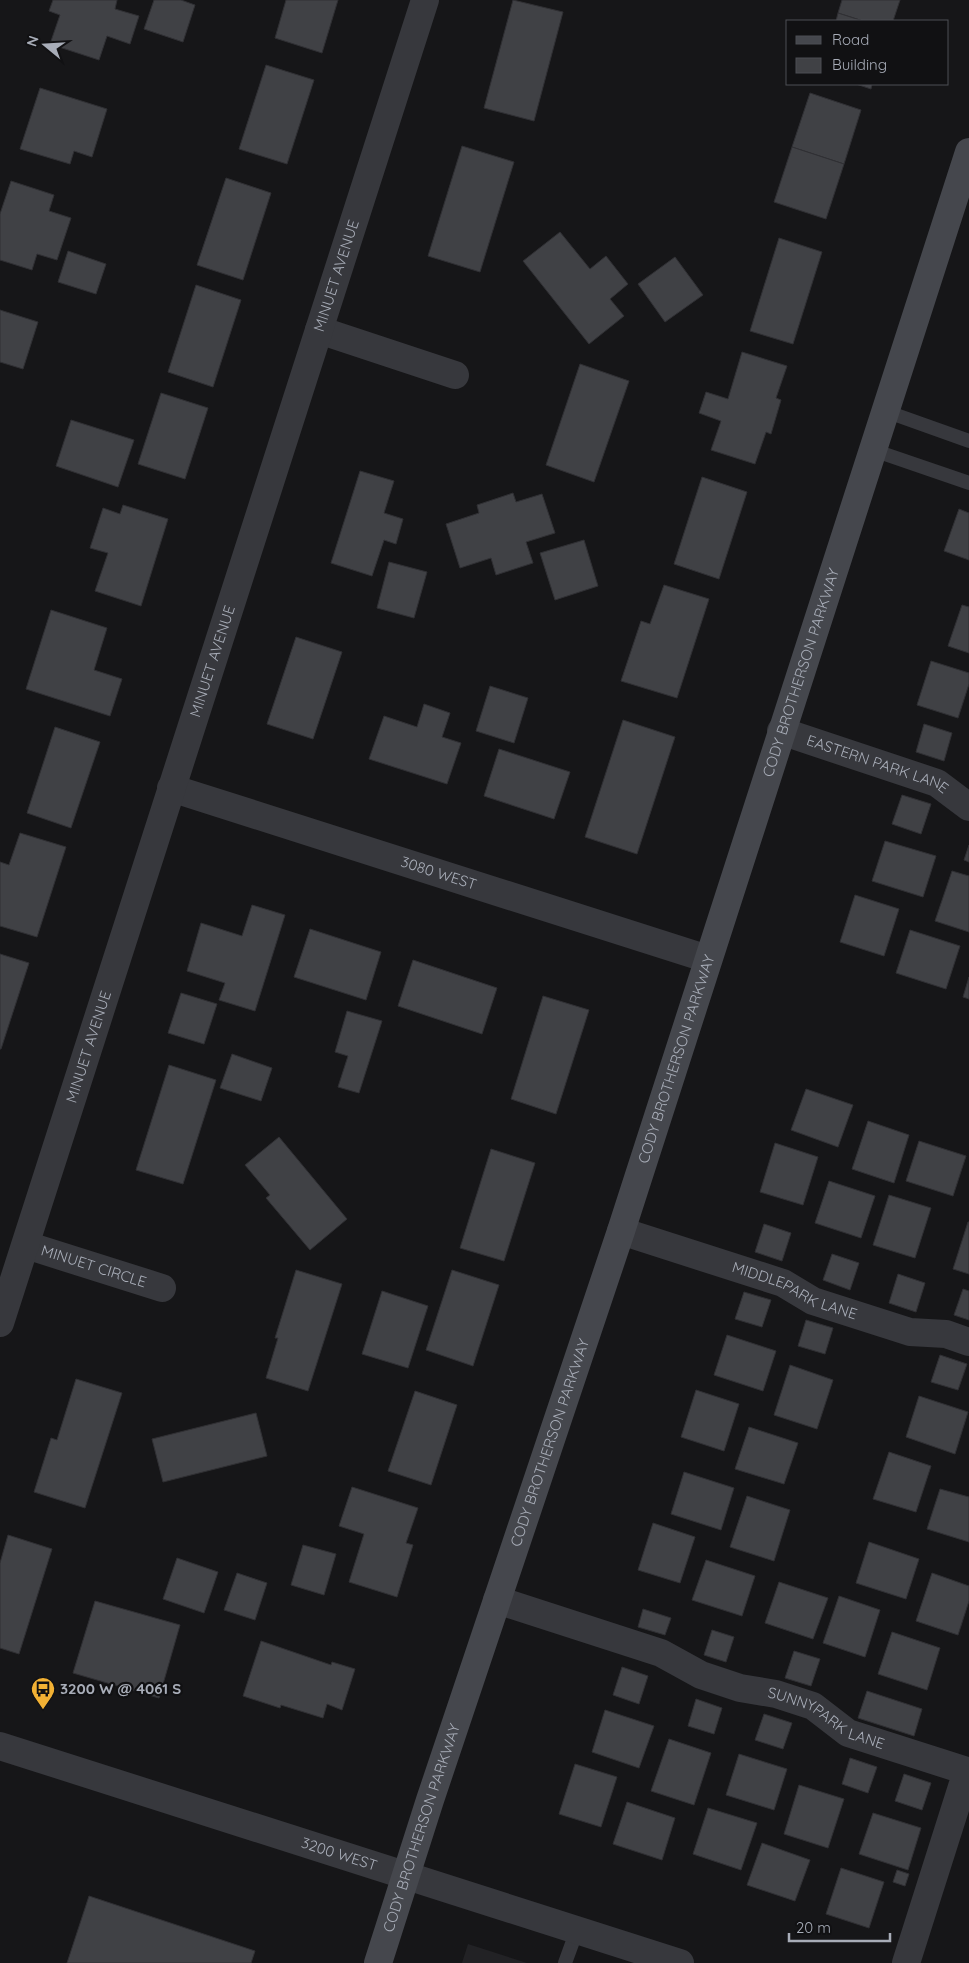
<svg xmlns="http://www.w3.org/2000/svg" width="969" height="1963" font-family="Quicksand,sans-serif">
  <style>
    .built { fill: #222225 }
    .building { fill: #404145; stroke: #303034 }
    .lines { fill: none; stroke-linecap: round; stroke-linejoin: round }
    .service { stroke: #37383d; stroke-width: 14 }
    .minor { stroke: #37383d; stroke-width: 28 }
    .tertiary { stroke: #37383d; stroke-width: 28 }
    .secondary { stroke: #45474d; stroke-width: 28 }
    .labels { text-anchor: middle; stroke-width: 4.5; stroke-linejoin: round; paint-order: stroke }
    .street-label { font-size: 15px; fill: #a8adb8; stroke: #111113 }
    .poi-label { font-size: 15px; font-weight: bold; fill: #a8adb8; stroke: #111113; text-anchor: start }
  </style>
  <rect width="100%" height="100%" fill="#161618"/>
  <path class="built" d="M468 1944 527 1963H462Z"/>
  <g class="building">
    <path d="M53 0H117L115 9 139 16 130 44 107 36 99 60 50 44 60 15 49 11Z"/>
    <path d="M154 0H181L195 5 183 42 144 29Z"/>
    <path d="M286 0H338L322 53 275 38Z"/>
    <path d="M513 0 563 12 534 121 484 108Z"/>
    <path d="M842 0H900L893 21H863L838 13Z"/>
    <path d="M838 13 863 21H836Z"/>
    <path d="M266 65 314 80 287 164 239 149Z"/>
    <path d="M856 84H872L871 89Z"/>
    <path d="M40 88 107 109 92 157 74 151 70 164 20 149Z"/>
    <path d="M810 93 861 110 844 164 792 147Z"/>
    <path d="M462 146 514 162 480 272 428 256Z"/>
    <path d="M792 147 844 164 826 219 774 202Z"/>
    <path d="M226 178 271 193 243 280 197 265Z"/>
    <path d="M11 181 54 195 49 211 71 218 57 260 37 254 32 270 0 260V214Z"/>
    <path d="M560 232 590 269 606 256 628 284 610 299 624 316 589 344 523 261Z"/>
    <path d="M779 238 822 252 793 344 750 331Z"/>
    <path d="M68 251 106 264 96 294 58 282Z"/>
    <path d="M675 257 703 295 665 322 638 284Z"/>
    <path d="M196 285 241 300 213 387 168 372Z"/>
    <path d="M0 310 38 322 23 369 0 362Z"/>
    <path d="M742 352 787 366 776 398 781 400 771 434 766 432 755 464 711 450 721 421 699 413 706 392 728 399Z"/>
    <path d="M580 364 629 381 594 482 546 465Z"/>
    <path d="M161 393 208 408 185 479 138 464Z"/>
    <path d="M71 420 134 440 118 487 56 466Z"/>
    <path d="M360 471 394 481 384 513 403 519 396 544 384 540 372 576 331 563Z"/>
    <path d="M702 477 747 492 719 579 674 564Z"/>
    <path d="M513 493 516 502 542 494 555 533 526 542 533 563 496 575 491 558 460 568 446 524 479 513 477 505Z"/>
    <path d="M123 505 168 519 141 606 95 591 108 553 90 548 103 508 120 514Z"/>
    <path d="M959 509 969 513V560L944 551Z"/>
    <path d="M584 540 598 586 555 600 540 553Z"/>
    <path d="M389 562 427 572 414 618 377 608Z"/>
    <path d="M664 585 709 599 677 698 621 681 641 621 650 624Z"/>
    <path d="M962 605 969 607V653L948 646Z"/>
    <path d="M51 610 107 628 94 670 122 679 110 716 26 689Z"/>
    <path d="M296 637 342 652 313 739 267 724Z"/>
    <path d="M931 661 969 673V684L958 718 917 705Z"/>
    <path d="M490 686 528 698 514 743 476 731Z"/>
    <path d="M424 704 450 713 442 737 461 743 447 784 369 759 384 716 417 727Z"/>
    <path d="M623 720 675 737 637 854 585 837Z"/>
    <path d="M924 724 952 733 944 761 916 752Z"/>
    <path d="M55 727 100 742 71 828 27 813Z"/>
    <path d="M499 749 570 772 554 819 484 796Z"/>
    <path d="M902 795 931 804 921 834 892 824Z"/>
    <path d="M20 833 66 847 37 937 0 926V862L9 865Z"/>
    <path d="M885 841 936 856 923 897 872 881Z"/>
    <path d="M969 845V862L964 860Z"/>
    <path d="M952 871 969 876V932L935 921Z"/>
    <path d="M855 895 899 909 884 956 840 942Z"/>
    <path d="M252 905 285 915 255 1011 219 1000 225 983 187 971 201 923 242 936Z"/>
    <path d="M310 929 381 952 366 1000 294 977Z"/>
    <path d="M910 930 960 946 946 989 896 973Z"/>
    <path d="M0 954 29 963 1 1049H0Z"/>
    <path d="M413 960 497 988 482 1034 398 1006Z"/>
    <path d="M969 977V999L963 997Z"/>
    <path d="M181 993 217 1004 204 1044 168 1033Z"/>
    <path d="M543 996 589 1010 556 1114 511 1099Z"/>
    <path d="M347 1011 382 1021 359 1093 338 1087 348 1056 335 1052Z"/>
    <path d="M232 1054 272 1068 261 1101 220 1088Z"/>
    <path d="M169 1065 216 1080 183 1184 136 1170Z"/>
    <path d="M806 1089 853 1105 838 1147 791 1130Z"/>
    <path d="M868 1121 909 1135 894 1183 852 1169Z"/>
    <path d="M279 1137 347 1219 310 1250 266 1198 270 1195 245 1165Z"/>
    <path d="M919 1141 966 1156 953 1196 906 1181Z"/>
    <path d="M775 1143 818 1157 803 1205 760 1192Z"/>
    <path d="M491 1149 535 1163 504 1261 460 1248Z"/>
    <path d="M829 1181 875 1196 861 1238 815 1223Z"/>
    <path d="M889 1195 931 1208 915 1258 873 1245Z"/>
    <path d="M968 1222H969V1274L953 1269Z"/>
    <path d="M764 1224 791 1233 782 1261 755 1252Z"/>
    <path d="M832 1254 859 1263 850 1290 823 1280Z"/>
    <path d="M296 1270 342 1284 308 1391 266 1378 278 1338H275Z"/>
    <path d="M452 1270 499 1285 473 1366 426 1350Z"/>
    <path d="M898 1274 925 1283 916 1312 889 1303Z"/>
    <path d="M963 1289 969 1291V1320L954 1315Z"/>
    <path d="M382 1291 428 1306 408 1368 362 1354Z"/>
    <path d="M744 1292 771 1300 762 1327 735 1319Z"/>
    <path d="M806 1320 833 1328 825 1354 798 1346Z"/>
    <path d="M727 1335 776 1351 763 1391 714 1375Z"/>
    <path d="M940 1355 967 1364 958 1390 931 1382Z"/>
    <path d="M790 1365 833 1380 817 1429 774 1415Z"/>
    <path d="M76 1379 122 1393 85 1508 34 1492 51 1438 57 1440Z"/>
    <path d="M696 1390 739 1404 724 1451 681 1437Z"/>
    <path d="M415 1391 457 1405 431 1485 388 1471Z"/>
    <path d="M919 1396 968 1412 955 1454 906 1437Z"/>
    <path d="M256 1413 267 1456 163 1482 152 1439Z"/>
    <path d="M749 1427 798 1443 784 1484 735 1469Z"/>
    <path d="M889 1452 931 1466 916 1512 873 1499Z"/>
    <path d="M684 1472 734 1488 721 1530 671 1514Z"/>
    <path d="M352 1487 418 1508 406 1543 413 1545 397 1597 349 1582 364 1534 339 1526Z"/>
    <path d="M940 1489 969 1497V1542L927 1529Z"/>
    <path d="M747 1496 790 1510 774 1561 730 1547Z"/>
    <path d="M653 1523 695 1537 680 1583 638 1570Z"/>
    <path d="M8 1535 52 1549 19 1654 0 1648V1563Z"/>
    <path d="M869 1542 919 1559 906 1599 856 1583Z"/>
    <path d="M303 1545 336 1554 324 1595 291 1585Z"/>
    <path d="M177 1558 218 1572 204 1613 163 1599Z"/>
    <path d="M706 1560 755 1576 742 1616 692 1600Z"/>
    <path d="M237 1573 267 1583 255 1620 224 1610Z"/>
    <path d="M932 1573 969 1586V1601L958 1635 916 1621Z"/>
    <path d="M779 1582 828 1598 813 1639 765 1623Z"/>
    <path d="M839 1596 880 1610 865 1657 823 1643Z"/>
    <path d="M95 1601 180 1625 159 1698 73 1673Z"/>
    <path d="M643 1609 671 1618 665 1635 638 1627Z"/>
    <path d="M712 1630 734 1637 726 1662 704 1655Z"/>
    <path d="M892 1632 940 1648 927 1690 878 1674Z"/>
    <path d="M261 1641 331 1665 332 1662 355 1669 342 1710 327 1704 323 1718 281 1705 280 1708 243 1696Z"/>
    <path d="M794 1651 820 1659 811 1686 785 1678Z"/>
    <path d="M622 1667 648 1676 639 1704 613 1695Z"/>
    <path d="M867 1691 922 1709 914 1736 858 1718Z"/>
    <path d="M696 1699 722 1708 714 1734 688 1726Z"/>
    <path d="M605 1710 654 1726 639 1768 592 1752Z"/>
    <path d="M764 1714 792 1723 783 1749 755 1740Z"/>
    <path d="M669 1739 711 1753 694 1805 651 1791Z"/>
    <path d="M739 1754 787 1769 774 1810 726 1795Z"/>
    <path d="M850 1758 877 1767 868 1793 842 1784Z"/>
    <path d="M575 1764 617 1777 601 1827 559 1814Z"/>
    <path d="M904 1774 931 1783 922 1810 895 1801Z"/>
    <path d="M799 1785 844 1799 828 1848 784 1834Z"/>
    <path d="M627 1802 675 1818 662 1860 613 1844Z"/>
    <path d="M708 1808 757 1823 741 1870 693 1854Z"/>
    <path d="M873 1813 921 1828 908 1870 859 1854Z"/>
    <path d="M762 1843 810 1860 795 1901 747 1885Z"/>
    <path d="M841 1868 884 1882 869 1928 826 1914Z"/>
    <path d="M897 1870 909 1874 905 1886 893 1882Z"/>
    <path d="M89 1896 255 1951 251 1963H67Z"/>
  </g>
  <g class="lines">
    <g class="service">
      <path d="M885 411 969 441"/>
      <path d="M873 450 969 483"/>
      <path d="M565 1963 577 1930"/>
    </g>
    <g class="minor">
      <path d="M319 330 455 375"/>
      <path id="s1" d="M781 731 937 783 969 807"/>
      <path id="s2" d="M171 788 708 959"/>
      <path id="s3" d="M621 1231 783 1283 813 1301 910 1332 946 1334 969 1342"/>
      <path id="s4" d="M26 1245 162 1288"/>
      <path id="s5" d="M0 1323 425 0"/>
      <path id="s6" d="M497 1600 661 1653 701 1675 740 1688 776 1694 813 1706 848 1733 967 1771 906 1963"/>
    </g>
    <path class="tertiary" id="s7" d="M0 1746 680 1963"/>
    <path class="secondary" id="s8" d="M378 1963 430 1800 621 1231 969 152"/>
  </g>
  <defs>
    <g id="bus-pin" transform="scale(1.25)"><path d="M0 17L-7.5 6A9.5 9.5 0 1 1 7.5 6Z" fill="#f2b134" stroke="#111113"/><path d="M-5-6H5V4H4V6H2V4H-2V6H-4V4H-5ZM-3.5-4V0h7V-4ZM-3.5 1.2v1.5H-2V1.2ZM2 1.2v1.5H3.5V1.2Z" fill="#111"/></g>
  </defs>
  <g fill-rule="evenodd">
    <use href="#bus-pin" x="43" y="1689"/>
  </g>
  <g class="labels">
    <g class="street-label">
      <text dy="5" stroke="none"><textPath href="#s5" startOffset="1100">MINUET AVENUE</textPath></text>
      <text dy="5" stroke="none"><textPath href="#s5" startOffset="695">MINUET AVENUE</textPath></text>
      <text dy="5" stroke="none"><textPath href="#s8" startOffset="1358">CODY BROTHERSON PARKWAY</textPath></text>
      <text dy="5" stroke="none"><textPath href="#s1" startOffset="102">EASTERN PARK LANE</textPath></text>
      <text dy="5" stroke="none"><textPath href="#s2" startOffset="281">3080 WEST</textPath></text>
      <text dy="5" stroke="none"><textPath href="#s5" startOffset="290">MINUET AVENUE</textPath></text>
      <text dy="5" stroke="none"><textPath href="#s8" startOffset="952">CODY BROTHERSON PARKWAY</textPath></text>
      <text dy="5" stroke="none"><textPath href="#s4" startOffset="71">MINUET CIRCLE</textPath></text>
      <text dy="5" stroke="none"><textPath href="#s3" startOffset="184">MIDDLEPARK LANE</textPath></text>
      <text dy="5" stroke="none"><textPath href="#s8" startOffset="548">CODY BROTHERSON PARKWAY</textPath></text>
      <text dy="5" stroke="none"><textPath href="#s6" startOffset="352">SUNNYPARK LANE</textPath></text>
      <text dy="5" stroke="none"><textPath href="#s8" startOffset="142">CODY BROTHERSON PARKWAY</textPath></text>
      <text dy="5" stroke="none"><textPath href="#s7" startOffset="356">3200 WEST</textPath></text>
    </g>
    <g class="poi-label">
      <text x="60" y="1694">3200 W @ 4061 S</text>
    </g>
  </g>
  <rect x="786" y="20" width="162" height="65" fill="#111113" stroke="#4d4f55"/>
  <rect x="796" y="36" width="25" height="8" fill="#45474d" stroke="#4d4f55"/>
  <text x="832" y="45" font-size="15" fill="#a8adb8">Road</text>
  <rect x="796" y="58" width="25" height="15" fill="#404145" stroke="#4d4f55"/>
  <text x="832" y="70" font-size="15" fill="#a8adb8">Building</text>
  <g transform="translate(45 45) rotate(288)" stroke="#111113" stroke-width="4" paint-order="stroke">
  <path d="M0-4L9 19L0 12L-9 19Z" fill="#a8adb8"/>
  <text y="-8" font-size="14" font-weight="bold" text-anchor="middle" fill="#a8adb8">N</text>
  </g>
  <path d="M789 1933v8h101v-8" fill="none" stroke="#a8adb8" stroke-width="2.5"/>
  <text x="796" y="1933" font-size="15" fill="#a8adb8" stroke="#111113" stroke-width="4" paint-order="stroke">20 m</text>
</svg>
